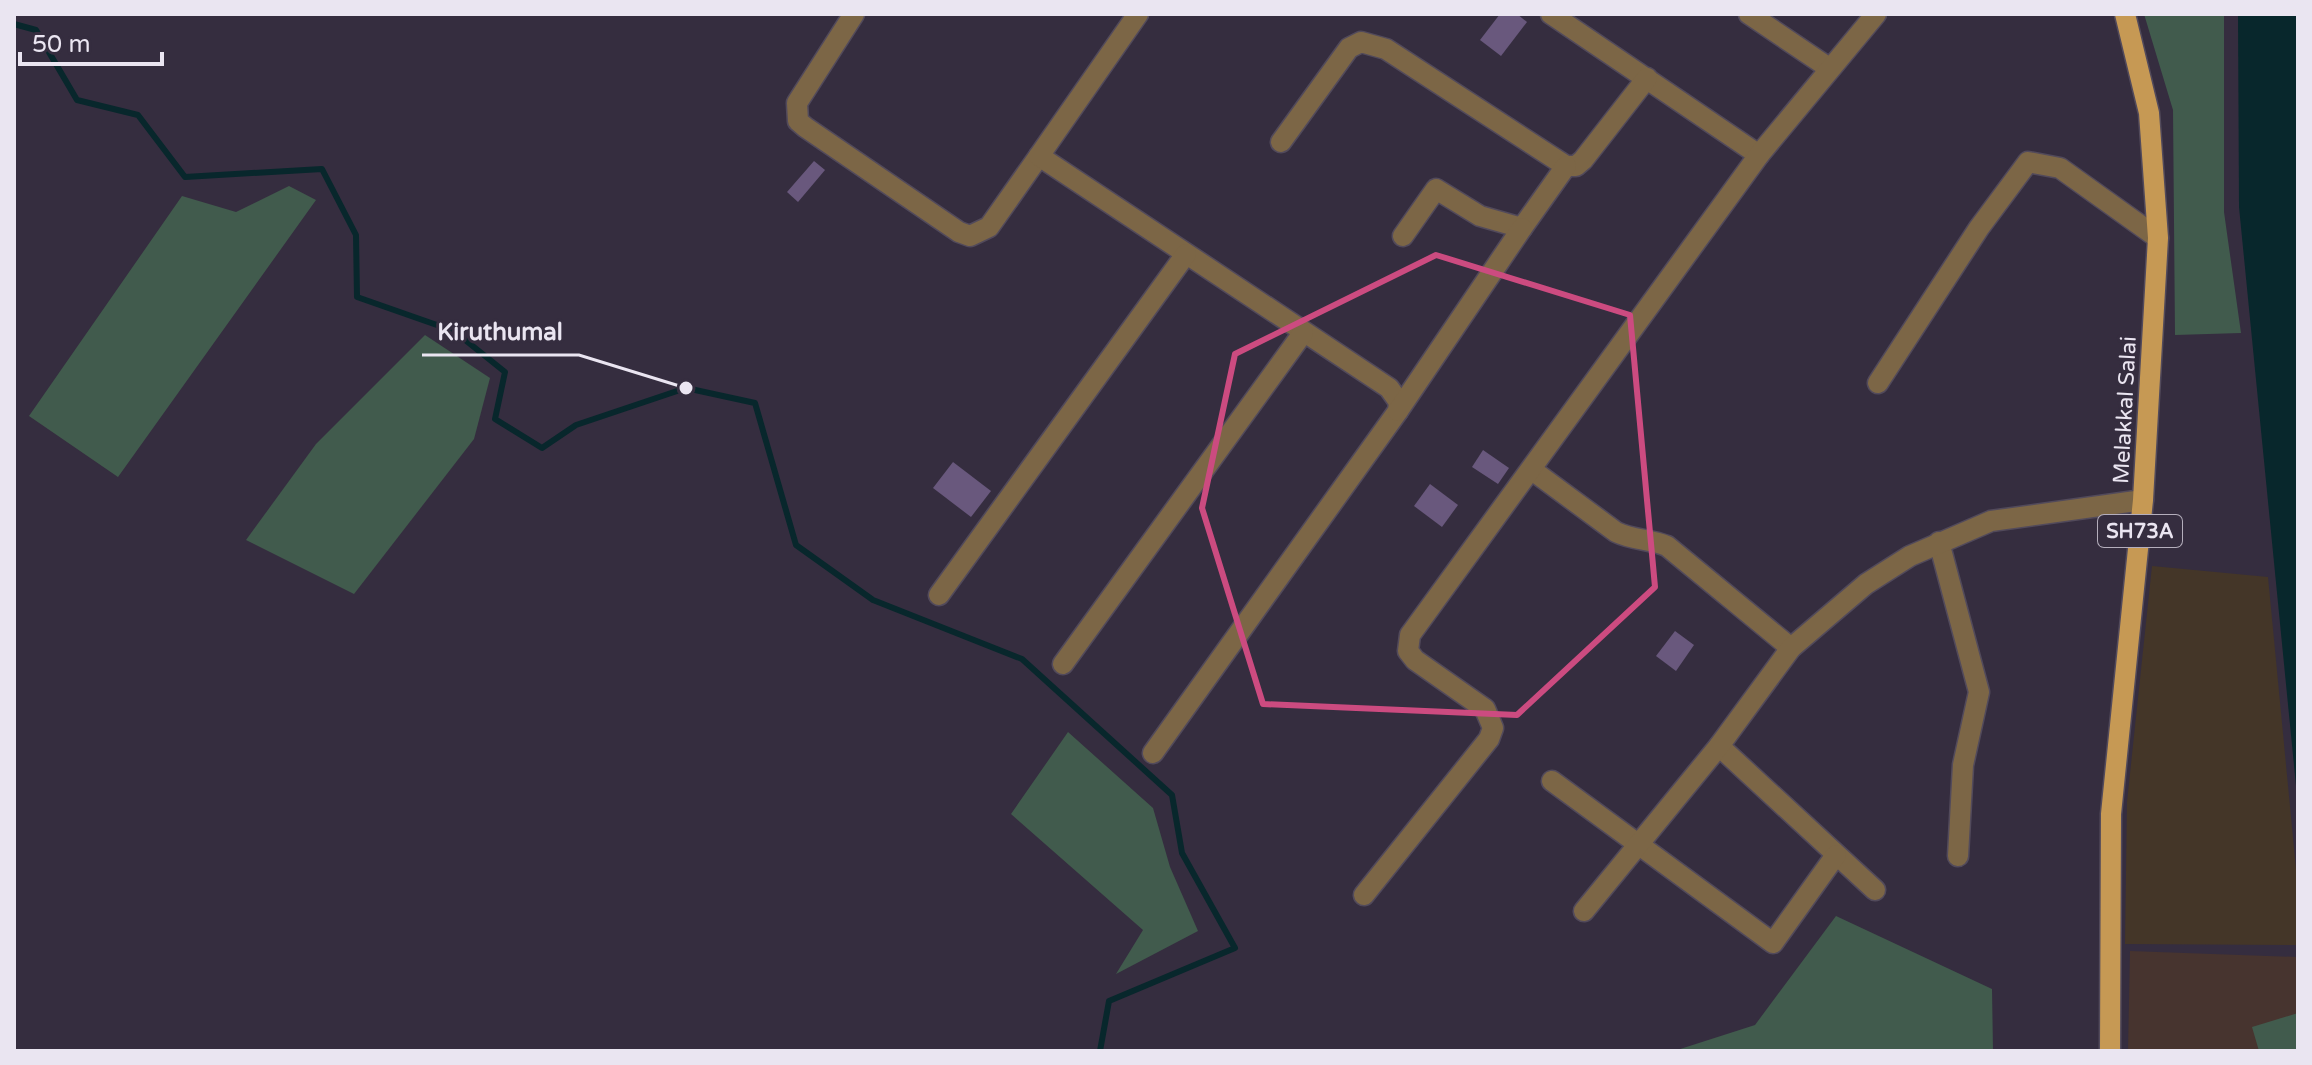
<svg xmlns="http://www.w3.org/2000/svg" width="2312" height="1065" font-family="'Varela Round',sans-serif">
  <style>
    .commercial { fill: #443628 }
    .education { fill: #47342f }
    .green { fill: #415b4d }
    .water { fill: #08272c }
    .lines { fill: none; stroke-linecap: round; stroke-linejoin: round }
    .stream { stroke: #08272c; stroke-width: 6 }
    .building { fill: #69587d }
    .minor-casing { stroke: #524a5b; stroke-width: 23 }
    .primary-casing { stroke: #524a5b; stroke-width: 23 }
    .minor { stroke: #7c6646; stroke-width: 20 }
    .primary { stroke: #c69954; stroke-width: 20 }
    .marked { fill: none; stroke: #cc4b80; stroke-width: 6; stroke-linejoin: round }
    .labels { text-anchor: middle; stroke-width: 6; stroke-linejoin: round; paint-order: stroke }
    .shield { fill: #352d3f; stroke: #b4aebc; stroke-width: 2 }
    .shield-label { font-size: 20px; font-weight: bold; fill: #eae5f1 }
    .street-label { font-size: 22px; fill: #eae5f1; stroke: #352d3f }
    .leader { fill: none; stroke: #eae5f1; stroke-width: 3 }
    .callout-dot { fill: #eae5f1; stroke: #352d3f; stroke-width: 3 }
    .callout-label { font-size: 24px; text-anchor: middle; font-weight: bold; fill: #eae5f1; stroke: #352d3f; stroke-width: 6; stroke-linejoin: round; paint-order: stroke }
  </style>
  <rect width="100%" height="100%" fill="#352d3f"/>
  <path class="commercial" d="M2152 566 2268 577 2298 890V945L2125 944 2127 802Z"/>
  <path class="education" d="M2130 951 2298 957V1051H2128Z"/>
  <g class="green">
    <path d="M2144 14H2224V212L2241 333 2175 335 2173 110Z"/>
    <path d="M289 186 316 200 118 477 29 416 182 196 236 212Z"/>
    <path d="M425 335 490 378 474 439 354 594 246 540 316 444Z"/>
    <path d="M1068 732 1153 808 1170 867 1198 931 1116 974 1143 930 1011 814Z"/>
    <path d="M1836 916 1992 989 1993 1051H1674L1755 1025Z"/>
    <path d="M2298 1013V1051H2259L2252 1027Z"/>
  </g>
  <path class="water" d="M2238 14H2298V806L2239 207Z"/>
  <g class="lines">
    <path class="stream" d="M14 24 36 30 77 100 138 115 185 177 322 169 356 235 357 297 454 331 505 372 495 419 542 448 576 425 686 388 755 403 796 545 873 600 1022 659 1172 795 1182 853 1235 948 1109 1001 1100 1051"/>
  </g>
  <g class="building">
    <path d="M1500 14H1517L1527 22 1501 56 1480 40Z"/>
    <path d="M814 161 825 170 798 202 787 192Z"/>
    <path d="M1483 450 1509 468 1498 484 1472 467Z"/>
    <path d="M953 462 991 491 971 517 933 488Z"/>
    <path d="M1430 484 1458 505 1442 527 1414 506Z"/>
    <path d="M1675 631 1694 645 1676 671 1656 656Z"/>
  </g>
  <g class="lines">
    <g class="minor-casing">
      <g id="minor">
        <path d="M854 14 797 103 798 121 805 127 959 232 970 236 989 227 1039 156"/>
        <path d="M1138 14 1039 156 1389 388 1399 402 1398 411 1153 753"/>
        <path d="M1551 14 1759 155"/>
        <path d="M1749 14 1829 68"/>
        <path d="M1281 142 1349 48 1361 42 1386 49 1566 166H1576L1583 160 1647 78"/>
        <path d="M1403 236 1436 189 1480 216 1522 228 1566 166"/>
        <path d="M1878 383 1979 228 2028 162 2060 168 2158 238"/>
        <path d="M1398 411 1522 228"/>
        <path d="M1532 470 1616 532C1632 540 1650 539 1667 546L1791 648"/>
        <path d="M1939 542 1979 692 1963 765 1958 856"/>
        <path d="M939 595 1186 254"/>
        <path d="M1063 664 1303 333"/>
        <path d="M1719 746 1875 890"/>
        <path d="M1552 781 1773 943 1836 855"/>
        <path d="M1364 895 1489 739 1493 728 1485 709 1415 660 1408 651 1410 635 1759 155 1876 14"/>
        <path d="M1584 911 1719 746 1791 648 1866 584 1910 556 1991 521 2143 500"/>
      </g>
    </g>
    <g class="primary-casing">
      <path id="primary" d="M2110 1051 2111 814 2143 500 2158 238 2149 113 2125 14"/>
    </g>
    <use href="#minor" class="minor"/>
    <use href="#primary" class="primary"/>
  </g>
  <path class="marked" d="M1436 255 1630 315 1655 587 1517 715 1263 704 1202 508 1235 354Z"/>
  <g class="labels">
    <rect class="shield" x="2098" y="515" width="84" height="32" rx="6"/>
    <g class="shield-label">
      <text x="2140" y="538">SH73A</text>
    </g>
    <g class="street-label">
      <text transform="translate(2124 410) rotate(-87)" y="8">Melakkal Salai</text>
    </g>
  </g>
  <path class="leader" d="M686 388L579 355H422"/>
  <circle class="callout-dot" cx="686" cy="388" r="8"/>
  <g class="callout-label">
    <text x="500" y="340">Kiruthumal</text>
  </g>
  <rect width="2312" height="1065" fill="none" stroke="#eae5f1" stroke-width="32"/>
  <path d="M20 52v12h142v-12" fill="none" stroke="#eae5f1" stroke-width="4"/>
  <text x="32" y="52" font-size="24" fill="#eae5f1" stroke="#352d3f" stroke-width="6" paint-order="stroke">50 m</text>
</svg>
